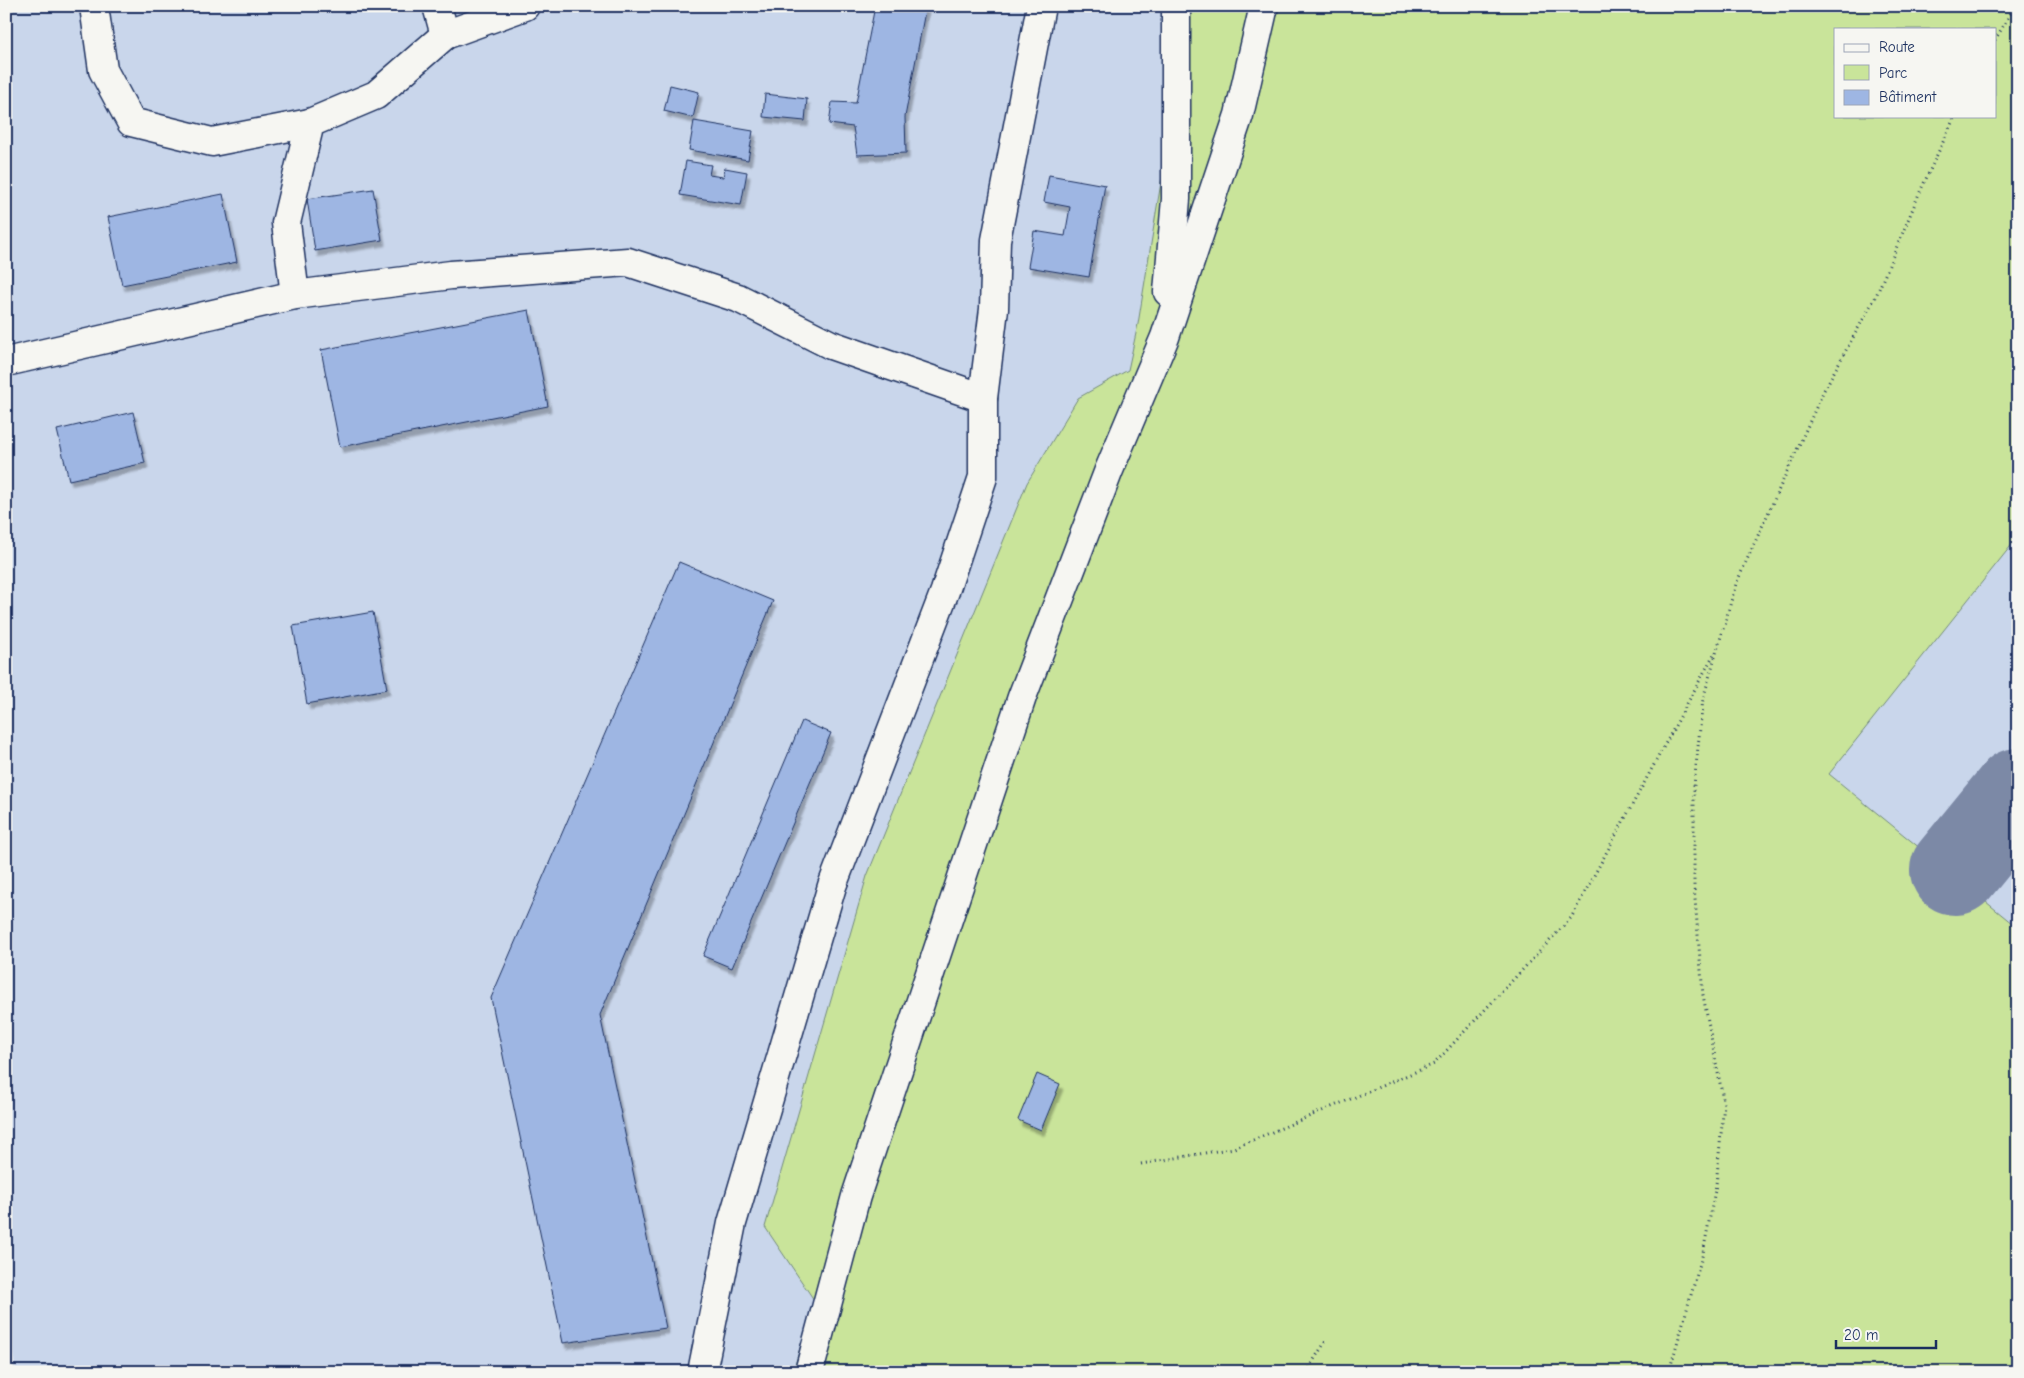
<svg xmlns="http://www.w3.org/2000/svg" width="2024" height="1378" font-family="'Comic Neue',sans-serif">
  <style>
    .built { fill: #c9d6eb; fill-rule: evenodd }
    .green { fill: #c9e49a; stroke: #728a7c; fill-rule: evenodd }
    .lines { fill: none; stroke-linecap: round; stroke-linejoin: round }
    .taxiway { stroke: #7c89a6; stroke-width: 90 }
    .building { fill: #9eb6e3; stroke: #1b2f5e; filter: url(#shadow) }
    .minor-casing { stroke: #1b2f5e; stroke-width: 31 }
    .path { stroke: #1b2f5e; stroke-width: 3; stroke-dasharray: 1 4; stroke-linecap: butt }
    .minor { stroke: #f6f6f2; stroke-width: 28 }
  </style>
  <defs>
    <filter id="shadow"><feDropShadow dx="3" dy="5.5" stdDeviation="1" flood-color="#0004"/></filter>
  </defs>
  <rect width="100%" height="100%" fill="#dce3ee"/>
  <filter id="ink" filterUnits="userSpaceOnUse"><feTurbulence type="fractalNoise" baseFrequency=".02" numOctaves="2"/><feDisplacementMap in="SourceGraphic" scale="10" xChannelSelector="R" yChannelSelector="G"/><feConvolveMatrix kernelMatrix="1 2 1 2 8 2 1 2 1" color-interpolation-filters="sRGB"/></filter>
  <g filter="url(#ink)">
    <path class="built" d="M6 6H2018V1372H17L6 1322ZM1835 29H1995V116H1835Z"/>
    <path class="green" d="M1170 6H2018V537L1829 774 2018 928V1372H793L814 1300 765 1227 867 876 1027 483 1078 398 1128 370 1138 324 1174 102ZM1835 29H1995V116H1835Z"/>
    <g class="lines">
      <path class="taxiway" d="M1955 870 2018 793"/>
    </g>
    <g class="building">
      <path d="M875 6H926L905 117 906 153 857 155 853 127 829 124 832 102 856 103Z"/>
      <path d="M670 85 699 92 693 118 664 111Z"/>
      <path d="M765 94 807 99 805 121 763 117Z"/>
      <path d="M694 121 753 131 748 160 689 150Z"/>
      <path d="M686 161 711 165 709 175 723 177 725 168 747 172 741 205 680 195Z"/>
      <path d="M1049 175 1105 185 1089 277 1028 267 1034 231 1065 236 1070 207 1044 202Z"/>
      <path d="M373 189 382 240 315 251 307 199Z"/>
      <path d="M223 194 237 262 122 285 108 217Z"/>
      <path d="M529 310 548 406 340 447 321 350Z"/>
      <path d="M133 412 145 463 69 480 57 430Z"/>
      <path d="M679 562 773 601 600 1015 666 1328 563 1343 491 998Z"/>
      <path d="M373 612 387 689 307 704 293 626Z"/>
      <path d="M802 721 831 733 732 968 703 956Z"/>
      <path d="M1037 1074 1060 1084 1041 1130 1018 1120Z"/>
    </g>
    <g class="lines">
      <g class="minor-casing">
        <g id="minor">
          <path d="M94 6 103 70 131 122 212 142 310 123"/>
          <path d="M437 6 445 35"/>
          <path d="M1168 292 1176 199V6"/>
          <path d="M295 295 286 223 310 123 376 95 445 35 525 6"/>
          <path d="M6 362 295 295 451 275 628 262 738 298 831 345 983 398 994 309 996 240 1041 6"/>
          <path d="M702 1372 732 1223 832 886 945 591 983 477V398"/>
          <path d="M809 1372 856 1196 1022 697 1109 470 1165 337 1239 115 1264 6"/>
        </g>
      </g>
      <g class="path">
        <path d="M1995 40 2015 6"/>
        <path d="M1141 1164 1234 1148 1434 1064 1571 918 1714 654"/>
        <path d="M1306 1372 1326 1341"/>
        <path d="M1669 1372 1703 1253 1716 1185 1724 1104 1703 995 1694 887V785L1703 699 1736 584 1824 390 1876 296 1919 194 1955 116"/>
      </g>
      <use href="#minor" class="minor"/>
    </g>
  </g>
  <rect width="2024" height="1378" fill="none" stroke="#f6f6f2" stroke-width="25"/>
  <rect x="12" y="12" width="1999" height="1353" fill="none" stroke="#1b2f5e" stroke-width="2" filter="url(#ink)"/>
  <rect x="1834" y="28" width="162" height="90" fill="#f6f6f2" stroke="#9ea6b7"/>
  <rect x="1844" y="44" width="25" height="8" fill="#f6f6f2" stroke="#9ea6b7"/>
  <text x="1879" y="52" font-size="15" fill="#1b2f5e">Route</text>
  <rect x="1844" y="65" width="25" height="15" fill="#c9e49a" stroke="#9ea6b7"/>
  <text x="1879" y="78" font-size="15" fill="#1b2f5e">Parc</text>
  <rect x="1844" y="90" width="25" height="15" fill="#9eb6e3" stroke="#9ea6b7"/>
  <text x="1879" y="102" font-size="15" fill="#1b2f5e">Bâtiment</text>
  <path d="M1836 1340v8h100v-8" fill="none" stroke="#1b2f5e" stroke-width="2.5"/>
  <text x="1844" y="1340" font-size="15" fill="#1b2f5e" stroke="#f6f6f2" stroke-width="4" paint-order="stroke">20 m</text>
</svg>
